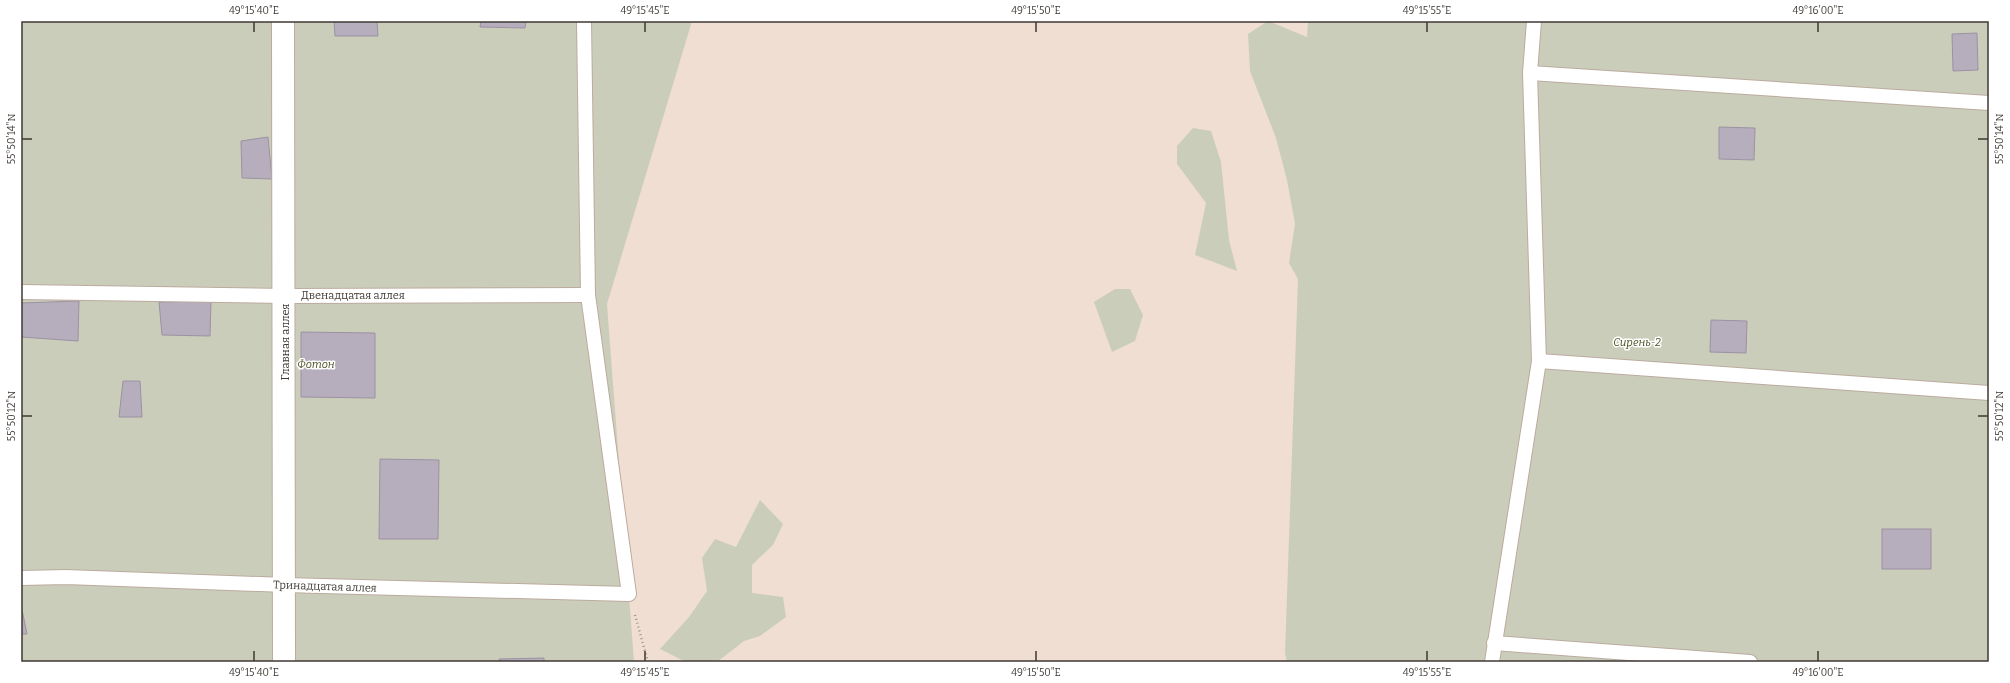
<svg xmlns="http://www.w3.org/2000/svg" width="2010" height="683" font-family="Bitter,serif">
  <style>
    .green { fill: #cbcdbb }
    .building { fill: #b6adbd; stroke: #9b92a2 }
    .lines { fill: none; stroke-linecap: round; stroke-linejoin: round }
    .service-casing { stroke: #bbab9f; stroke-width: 16 }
    .minor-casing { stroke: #bbab9f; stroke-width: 24 }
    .path { stroke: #a1958c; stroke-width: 2.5; stroke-dasharray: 1 3; stroke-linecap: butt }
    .service { stroke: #fff; stroke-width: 14 }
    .minor { stroke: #fff; stroke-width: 22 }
    .ticks { fill: none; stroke: #3f3934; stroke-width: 1.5 }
    .labels { text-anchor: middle; stroke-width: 3; stroke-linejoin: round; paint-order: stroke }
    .street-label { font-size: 11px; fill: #3f3934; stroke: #fff }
    .park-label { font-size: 11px; font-style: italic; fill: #4b4f1e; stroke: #fff }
    .neatline { fill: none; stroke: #3f3934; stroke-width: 1.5 }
    .ticks-label { font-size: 10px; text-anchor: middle; fill: #3f3934 }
  </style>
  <rect width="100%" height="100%" fill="#efded1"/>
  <g class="green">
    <path d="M21 21H692L607 304 634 662H21Z"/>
    <path d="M1268 21 1307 37 1308 21H1989V662H1287L1285 653 1298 279 1289 263 1295 224 1287 180 1276 138 1250 71 1248 34Z"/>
    <path d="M1193 128 1211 131 1221 162 1229 240 1237 271 1195 255 1206 203 1177 164V146Z"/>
    <path d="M1115 289H1130L1143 315 1135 341 1112 352 1094 302Z"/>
    <path d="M760 500 783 524 773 545 752 565V593L783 597 786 617 760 636 744 641 717 662H686L660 649 689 617 707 591 702 558 715 539 736 547Z"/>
  </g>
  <g class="building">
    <path d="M334 21H377L378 36H335Z"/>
    <path d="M481 21H526L525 28 480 27Z"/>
    <path d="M1977 33 1978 70 1953 71 1952 34Z"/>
    <path d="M1719 127 1755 128 1754 160 1719 159Z"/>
    <path d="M268 137 272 179 242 178 241 141Z"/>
    <path d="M79 301 78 341 21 337V303Z"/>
    <path d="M211 301 210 336 162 335 159 302Z"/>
    <path d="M1711 320 1747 321 1746 353 1710 352Z"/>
    <path d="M301 332 375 333V398L301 397Z"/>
    <path d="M123 381H140L142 417H119Z"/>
    <path d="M380 459 439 460 438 539H379Z"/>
    <rect x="1882" y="529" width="49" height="40"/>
    <path d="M21 605 27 634H21Z"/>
    <path d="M544 658V662H499V659Z"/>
  </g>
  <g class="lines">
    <g class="service-casing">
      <g id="service">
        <path d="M1530 73 1989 103"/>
        <path d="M21 292 285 296 588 295"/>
        <path d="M1539 361 1989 393"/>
        <path d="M21 578 66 577 285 585 629 594 588 295 584 21"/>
        <path d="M1494 643 1750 662"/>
        <path d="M1492 662 1539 361 1530 73 1534 21"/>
      </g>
    </g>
    <g class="minor-casing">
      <path id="minor" d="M283 21 284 662"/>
    </g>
    <path class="path" d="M635 615 648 662"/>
    <use href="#service" class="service"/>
    <use href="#minor" class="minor"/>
  </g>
  <path class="ticks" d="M254 22V32M645 22V32M1036 22V32M1427 22V32M1818 22V32M22 139H32M1978 139H1988M22 416H32M1978 416H1988M254 651V661M645 651V661M1036 651V661M1427 651V661M1818 651V661"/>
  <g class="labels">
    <g class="street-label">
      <text x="353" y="299">Двенадцатая аллея</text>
      <text transform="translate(285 342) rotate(-90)" y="4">Главная аллея</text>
      <text transform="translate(325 586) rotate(2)" y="4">Тринадцатая аллея</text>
    </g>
    <g class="park-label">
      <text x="1637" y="346">Сирень-2</text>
      <text x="316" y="368">Фотон</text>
    </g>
  </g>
  <rect width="2010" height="683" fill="none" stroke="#ffffff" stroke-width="44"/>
  <rect x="22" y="22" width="1966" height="639" class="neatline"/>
  <g class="ticks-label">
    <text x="254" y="14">49°15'40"E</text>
    <text x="645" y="14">49°15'45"E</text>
    <text x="1036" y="14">49°15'50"E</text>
    <text x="1427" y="14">49°15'55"E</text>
    <text x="1818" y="14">49°16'00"E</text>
    <text transform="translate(11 139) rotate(-90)" y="4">55°50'14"N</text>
    <text transform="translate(1999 139) rotate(-90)" y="4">55°50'14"N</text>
    <text transform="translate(11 416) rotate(-90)" y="4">55°50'12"N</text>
    <text transform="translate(1999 416) rotate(-90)" y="4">55°50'12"N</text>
    <text x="254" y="676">49°15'40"E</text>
    <text x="645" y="676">49°15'45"E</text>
    <text x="1036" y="676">49°15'50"E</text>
    <text x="1427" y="676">49°15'55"E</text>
    <text x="1818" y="676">49°16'00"E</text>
  </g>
</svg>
